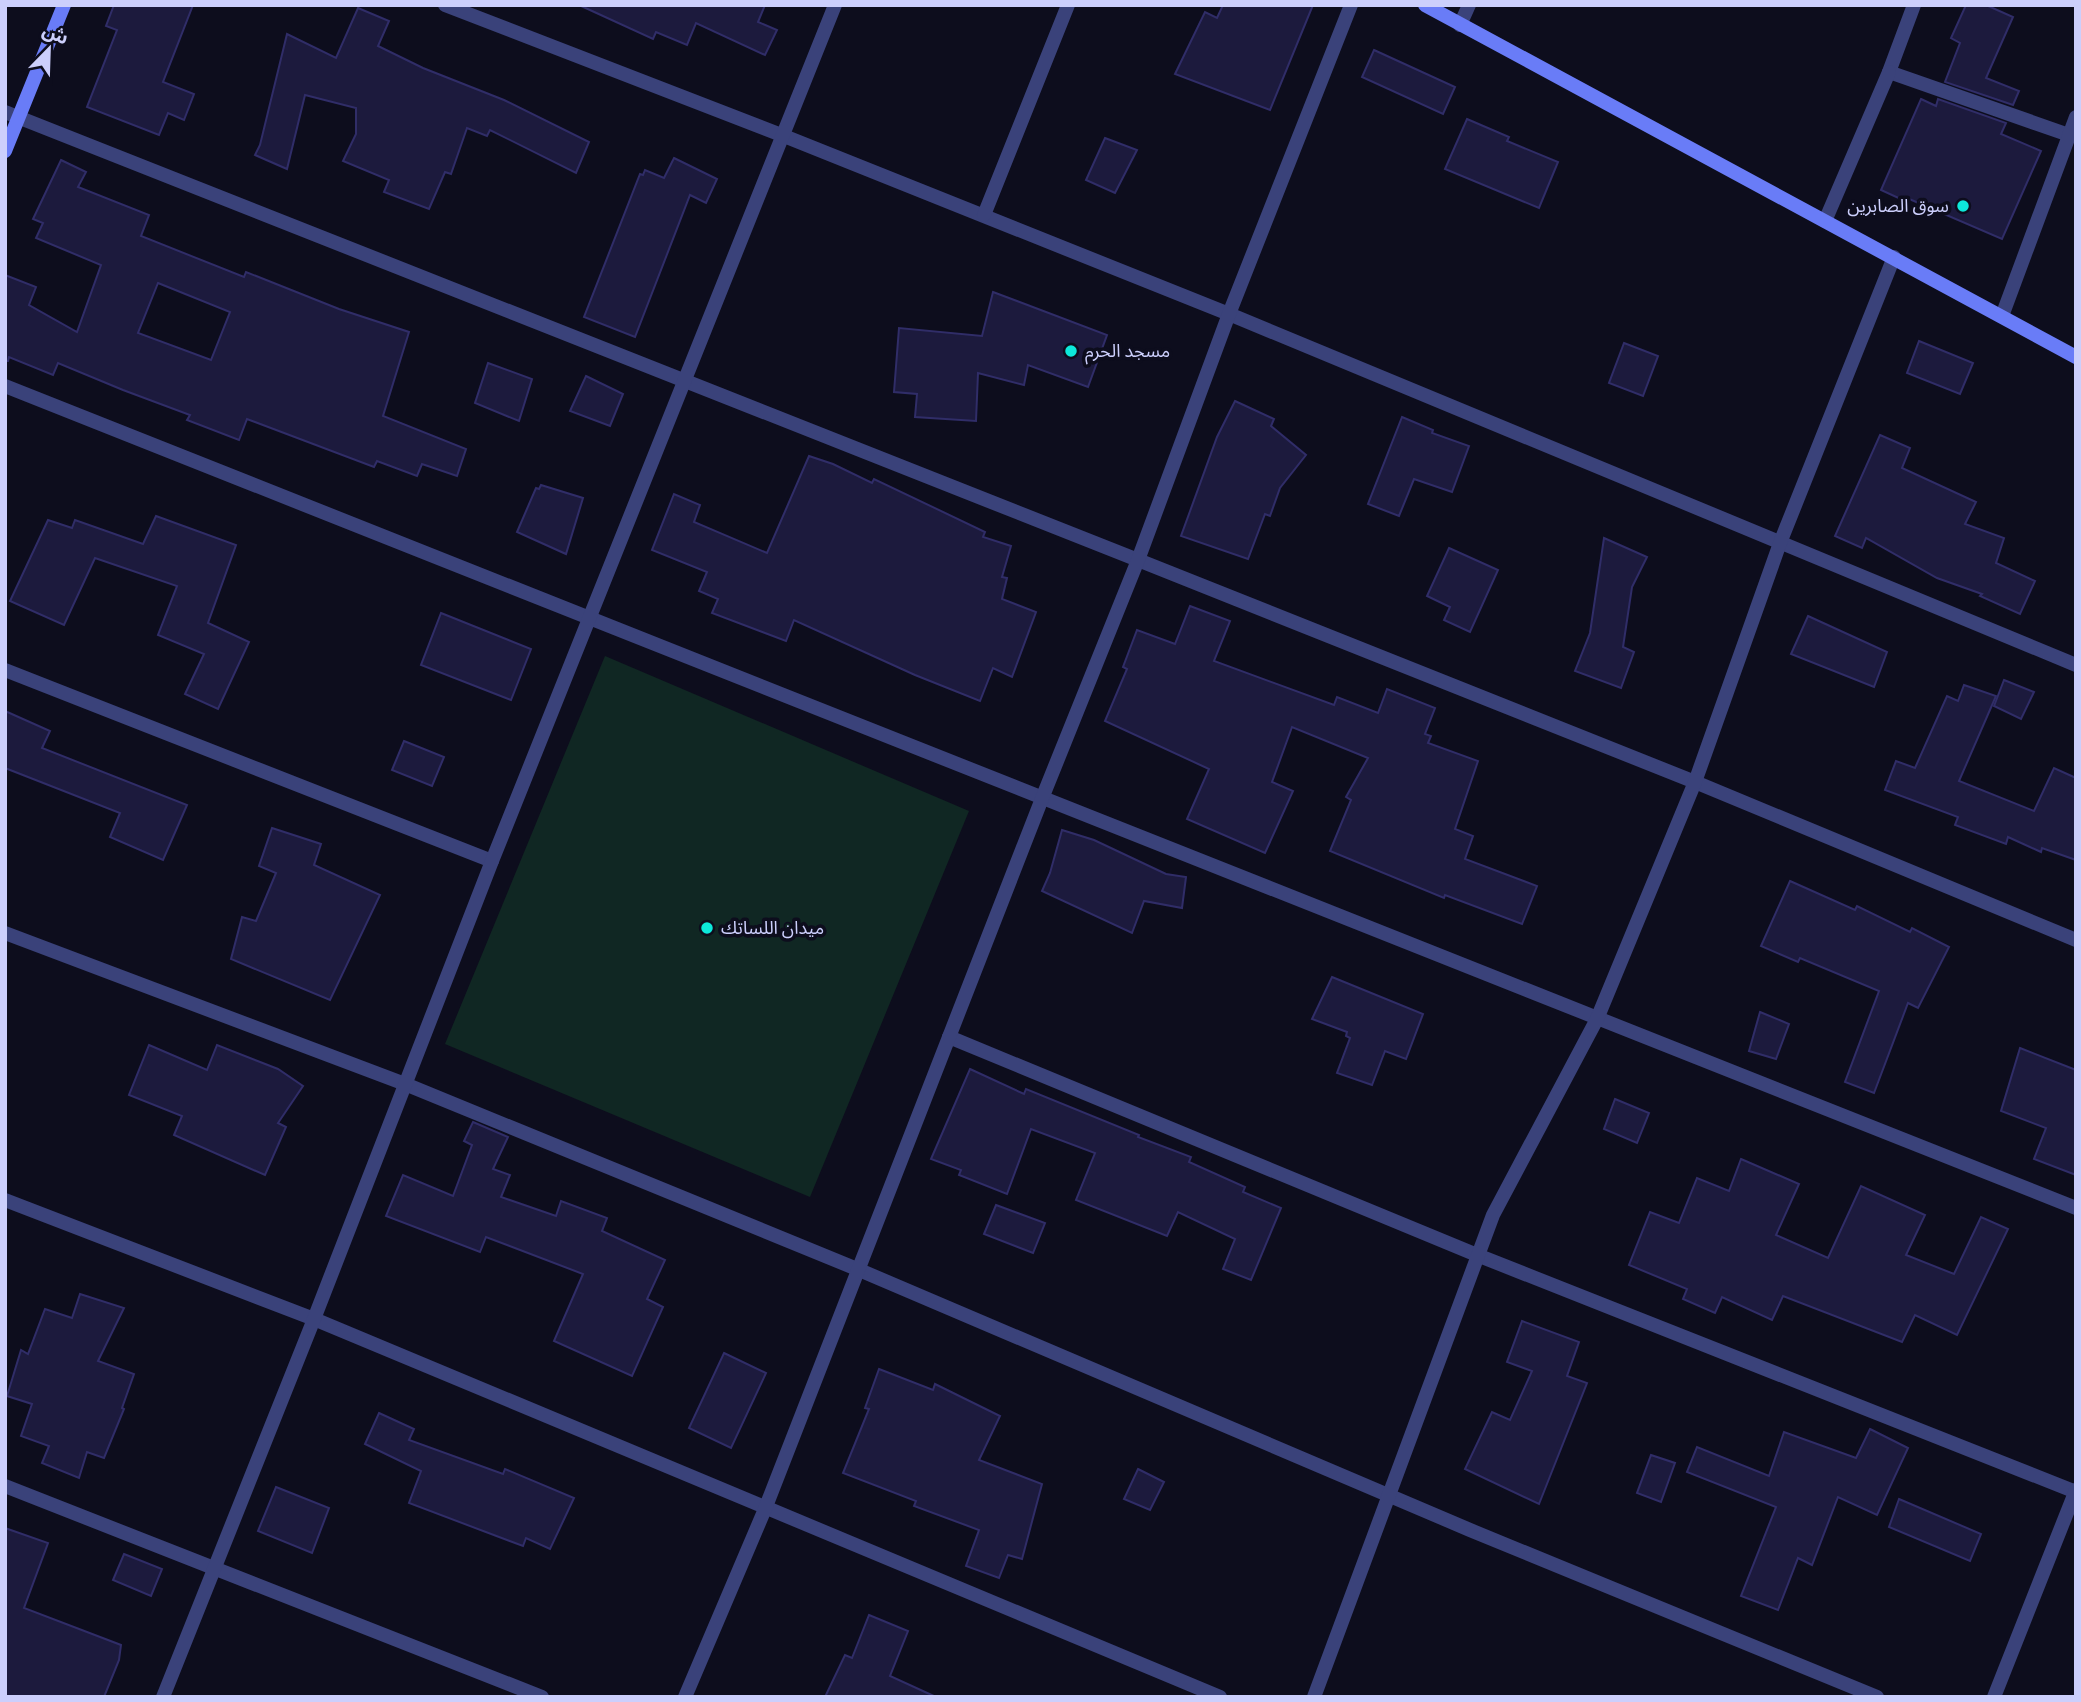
<svg xmlns="http://www.w3.org/2000/svg" width="2081" height="1702" font-family="Signika,'Noto Sans Arabic',sans-serif">
  <style>
    .green { fill: #102723 }
    .building { fill: #1c1a3d; stroke: #302d68; stroke-width: 2; fill-rule: evenodd }
    .lines { fill: none; stroke-linecap: round; stroke-linejoin: round }
    .street { stroke: #3a427a; stroke-width: 14 }
    .secondary { stroke: #697cf7; stroke-width: 14 }
    .poi-dot { fill: #0de8da; stroke: #0d0d1d; stroke-width: 2.5 }
    .labels { text-anchor: middle; stroke-width: 7; stroke-linejoin: round; paint-order: stroke }
    .poi-label { font-size: 18px; fill: #cccffc; stroke: #0d0d1d; text-anchor: start }
  </style>
  <rect width="100%" height="100%" fill="#0d0d1d"/>
  <path class="green" d="M605 656 969 811 810 1197 445 1044Z"/>
  <g class="building">
    <path d="M114 5H193L163 82 194 94 184 120 168 113 159 135 87 107 117 30 106 26Z"/>
    <path d="M579 5H765L758 22 777 30 765 55 696 23 687 45 656 32 653 39Z"/>
    <path d="M1223 5H1313L1270 110 1175 74 1205 12 1217 18Z"/>
    <path d="M1966 5H1986L2013 17 1986 78 2019 91 2013 105 1945 82 1960 43 1951 38Z"/>
    <path d="M358 8 389 21 378 46 423 68 504 100 589 142 576 173 490 130 487 136 467 128 451 174 445 172 429 209 384 192 389 180 343 161 356 134V108L305 95 287 169 255 155 260 145 287 34 336 58Z"/>
    <path d="M1374 50 1455 87 1443 114 1362 77Z"/>
    <path d="M1921 99 1936 106 1938 99 2006 123 2001 134 2041 151 2002 239 1907 198 1905 201 1881 190Z"/>
    <path d="M1467 119 1509 137 1507 141 1558 162 1539 208 1445 169Z"/>
    <path d="M1105 138 1137 150 1115 193 1086 180Z"/>
    <path d="M674 158 717 179 706 203 690 195 635 337 584 317 640 174 643 175 645 170 664 178Z"/>
    <path d="M61 160 86 172 78 187 149 215 141 236 244 277 246 272 339 309 409 332 383 416 466 449 457 476 422 464 417 476 377 461 374 467 247 419 239 440 187 420 190 415 123 390 58 363 53 375 9 357 8 361H5V275L36 287 29 305 77 332 101 265 36 238 43 223 33 219ZM158 283 230 312 211 360 138 333Z"/>
    <path d="M993 292 1107 335 1088 387 1028 365 1024 385 978 373 976 421 915 417 917 394 894 392 899 328 982 336Z"/>
    <path d="M1919 341 1973 363 1960 394 1907 373Z"/>
    <path d="M1624 343 1658 356 1643 396 1609 383Z"/>
    <path d="M488 363 532 379 519 421 475 403Z"/>
    <path d="M586 376 623 394 610 426 570 411Z"/>
    <path d="M1235 401 1274 419 1271 426 1306 455 1280 488 1270 516 1265 514 1248 559 1181 536 1217 437Z"/>
    <path d="M1402 417 1433 430 1432 433 1469 446 1452 492 1414 479 1399 516 1368 504Z"/>
    <path d="M1880 435 1910 448 1902 468 1976 502 1965 524 2004 538 1996 563 2035 581 2020 614 1980 596 1982 594 1937 578 1866 538 1862 548 1835 536Z"/>
    <path d="M809 456 833 464 872 483 874 479 985 532 983 537 1011 546 1002 577 1007 578 1002 599 1036 612 1012 677 993 668 980 701 915 675 794 620 786 641 712 613 718 599 699 591 707 572 652 550 674 494 700 505 694 522 767 553Z"/>
    <path d="M541 485 583 498 566 554 517 532 536 488 539 489Z"/>
    <path d="M156 516 236 545 208 623 249 642 218 709 185 694 204 654 158 635 177 586 95 558 64 625 10 601 48 520 72 528 75 520 143 544Z"/>
    <path d="M1604 538 1647 557 1632 587 1623 647 1634 652 1621 688 1575 671 1590 633Z"/>
    <path d="M1449 548 1498 570 1470 632 1444 620 1450 607 1427 596Z"/>
    <path d="M1190 606 1230 621 1214 661 1334 705 1337 697 1378 713 1387 689 1435 708 1425 734 1431 736 1428 743 1478 761 1455 829 1473 836 1465 859 1537 886 1522 924 1445 895 1444 898 1330 851 1351 800 1346 797 1368 758 1292 727 1272 782 1293 791 1265 853 1187 819 1209 769 1105 721 1127 669 1123 667 1137 630 1175 644Z"/>
    <path d="M441 613 531 649 511 700 421 665Z"/>
    <path d="M1808 616 1887 652 1874 687 1791 654Z"/>
    <path d="M2004 680 2034 692 2021 719 1994 706Z"/>
    <path d="M1964 685 1996 696 1959 781 2034 811 2054 768 2076 778V860L2042 848 2041 852 2008 837 2006 844 1955 825 1958 817 1885 790 1896 761 1915 768 1947 696 1958 701Z"/>
    <path d="M5 711 50 731 42 748 187 805 163 860 110 837 120 813 5 768Z"/>
    <path d="M404 741 444 757 432 786 392 770Z"/>
    <path d="M272 828 321 844 314 865 380 895 330 1000 231 959 242 917 256 921 276 873 259 866Z"/>
    <path d="M1062 830 1094 840 1166 874 1186 877 1182 908 1144 901 1132 933 1042 891 1050 873Z"/>
    <path d="M1790 881 1855 910 1857 906 1910 932 1912 928 1949 947 1918 1008 1908 1003 1874 1093 1845 1082 1879 991 1800 958 1798 962 1761 946Z"/>
    <path d="M1332 977 1423 1014 1406 1059 1385 1051 1372 1085 1337 1073 1350 1038 1346 1036 1347 1032 1312 1019Z"/>
    <path d="M1760 1012 1789 1024 1776 1059 1749 1051Z"/>
    <path d="M149 1045 207 1070 217 1045 278 1069 303 1086 278 1123 286 1127 265 1175 174 1135 182 1116 129 1095Z"/>
    <path d="M2020 1048 2076 1070V1175L2034 1159 2046 1128 2001 1111Z"/>
    <path d="M970 1069 1024 1094 1026 1089 1139 1135 1138 1137 1191 1157 1189 1162 1245 1187 1243 1192 1281 1208 1251 1280 1223 1269 1235 1239 1178 1212 1167 1236 1076 1200 1095 1153 1031 1129 1007 1194 959 1175 961 1170 931 1159Z"/>
    <path d="M1615 1099 1649 1113 1637 1143 1604 1129Z"/>
    <path d="M473 1122 508 1137 493 1169 510 1175 501 1197 556 1216 561 1201 607 1218 602 1231 665 1260 647 1299 663 1307 632 1376 554 1341 583 1274 486 1237 480 1252 386 1216 403 1175 453 1196 472 1145 464 1141Z"/>
    <path d="M1741 1159 1799 1184 1776 1235 1828 1258 1861 1186 1925 1215 1906 1255 1954 1274 1981 1217 2008 1229 1957 1335 1915 1315 1902 1342 1783 1296 1772 1320 1722 1297 1715 1313 1683 1299 1687 1289 1629 1265 1650 1212 1679 1223 1697 1178 1729 1191Z"/>
    <path d="M996 1205 1045 1223 1033 1253 984 1234Z"/>
    <path d="M80 1294 124 1308 98 1361 134 1374 122 1408 124 1409 104 1458 87 1452 79 1478 42 1463 49 1446 21 1436 32 1404 7 1396 21 1350 28 1354 45 1309 72 1318Z"/>
    <path d="M1522 1321 1579 1342 1567 1376 1587 1383 1539 1504 1465 1469 1492 1412 1510 1420 1532 1371 1507 1362Z"/>
    <path d="M724 1353 766 1373 731 1448 689 1428Z"/>
    <path d="M879 1369 933 1390 935 1384 1000 1416 979 1460 1042 1484 1022 1559 1008 1555 999 1578 966 1566 979 1530 914 1506 916 1501 843 1473 869 1409 865 1408Z"/>
    <path d="M379 1413 414 1429 409 1440 503 1474 505 1469 574 1498 550 1549 526 1538 523 1546 409 1503 421 1471 365 1444Z"/>
    <path d="M1870 1429 1908 1448 1877 1515 1838 1497 1812 1565 1798 1558 1778 1610 1741 1596 1776 1507 1687 1472 1697 1447 1769 1476 1784 1432 1856 1458Z"/>
    <path d="M1651 1455 1675 1463 1661 1502 1637 1493Z"/>
    <path d="M1138 1469 1164 1482 1150 1510 1124 1499Z"/>
    <path d="M276 1487 329 1508 312 1553 258 1531Z"/>
    <path d="M1899 1499 1981 1534 1970 1561 1889 1527Z"/>
    <path d="M5 1528 48 1543 24 1608 121 1645 119 1660 104 1697H5Z"/>
    <path d="M124 1554 162 1569 151 1596 113 1580Z"/>
    <path d="M869 1615 908 1631 890 1676 936 1697H825L845 1655 852 1658Z"/>
  </g>
  <g class="lines">
    <g class="street">
      <path d="M445 5 784 136 1229 314 2076 665"/>
      <path d="M1914 5 1889 72 2069 135"/>
      <path d="M1460 25 1469 5"/>
      <path d="M5 112 1138 560 1695 782 2076 940"/>
      <path d="M984 215 1068 5"/>
      <path d="M1825 221 1889 72"/>
      <path d="M2002 316 2076 117"/>
      <path d="M5 386 2076 1208"/>
      <path d="M5 670 492 861"/>
      <path d="M5 933 405 1084 857 1269 1470 1530 1877 1697"/>
      <path d="M949 1037 1477 1255 2076 1492"/>
      <path d="M5 1200 314 1319 1220 1697"/>
      <path d="M5 1486 542 1697"/>
      <path d="M163 1697 314 1319 492 861 835 5"/>
      <path d="M685 1697 765 1509 1043 796 1138 560 1229 314 1351 5"/>
      <path d="M1314 1697 1493 1215 1597 1019 1695 782 1780 543 1894 257"/>
      <path d="M1994 1697 2076 1490"/>
    </g>
    <g class="secondary">
      <path d="M1425 5 2076 357"/>
      <path d="M5 151 64 5"/>
    </g>
  </g>
  <g class="poi-dot">
    <circle cx="1963" cy="206" r="7"/>
    <circle cx="1071" cy="351" r="7"/>
    <circle cx="707" cy="928" r="7"/>
  </g>
  <g class="labels">
    <g class="poi-label">
      <text x="1949" y="212" text-anchor="end">سوق الصابرين</text>
      <text x="1085" y="357">مسجد الحرم</text>
      <text x="721" y="934">ميدان اللساتك</text>
    </g>
  </g>
  <rect width="2081" height="1702" fill="none" stroke="#cccffc" stroke-width="14"/>
  <g transform="translate(49 49) rotate(23)" stroke="#0d0d1d" stroke-width="5" paint-order="stroke">
  <path d="M0-5L12 26L0 18L-12 26Z" fill="#cccffc"/>
  <text y="-10" font-size="19" font-weight="bold" text-anchor="middle" fill="#cccffc">ش</text>
  </g>
</svg>
